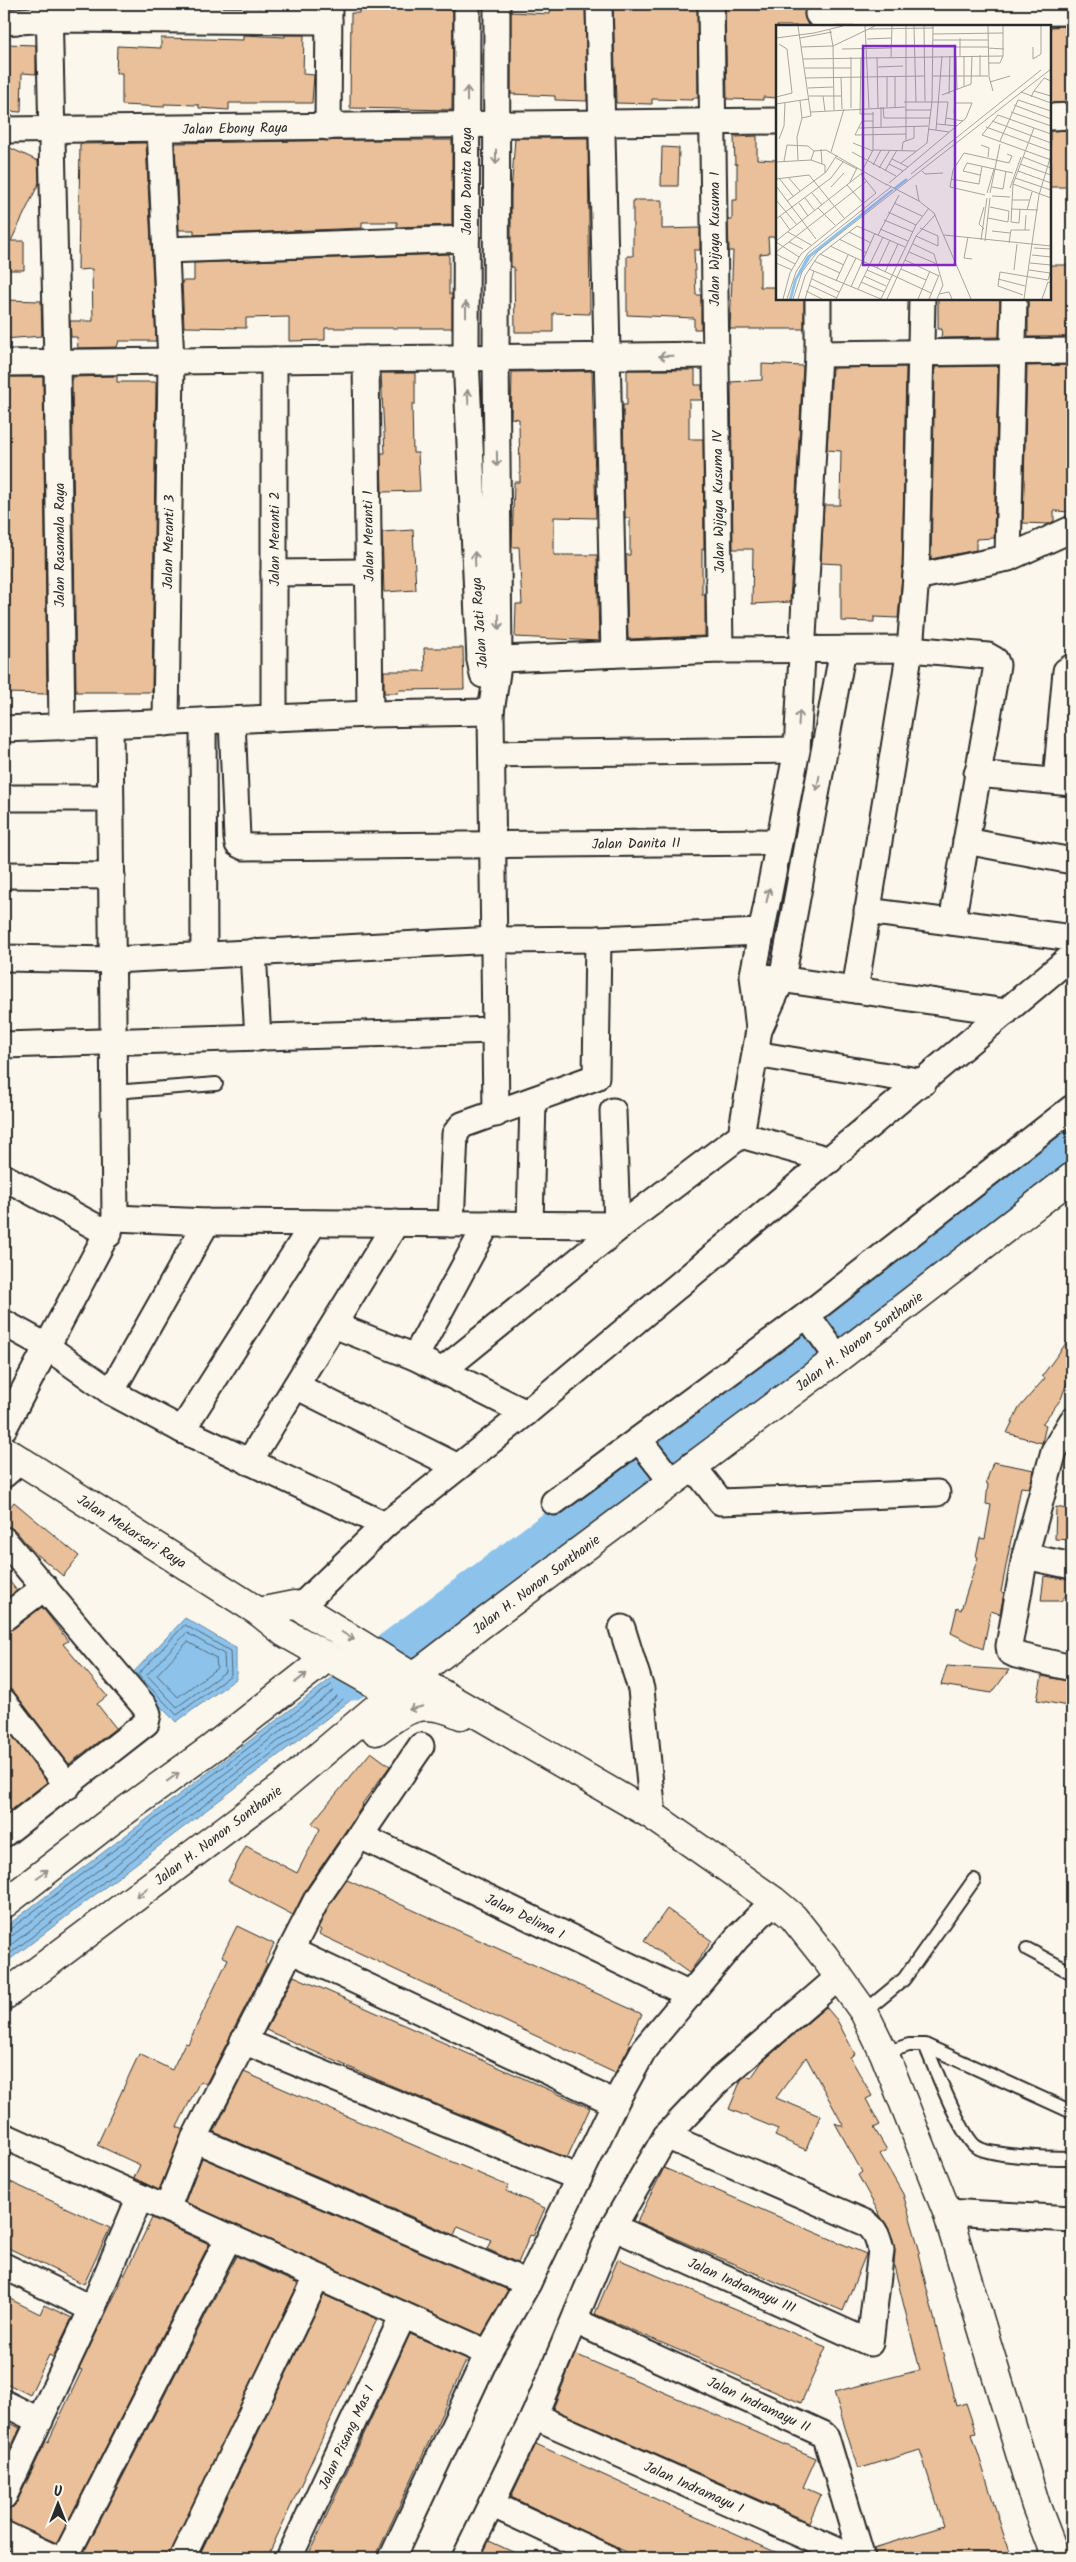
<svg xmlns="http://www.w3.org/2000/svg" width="1076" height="2562" font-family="Kalam,sans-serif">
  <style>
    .water { fill: #8dc3eb; stroke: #66869e }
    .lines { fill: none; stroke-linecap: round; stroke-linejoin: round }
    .shore { stroke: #526878; stroke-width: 1 }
    .river { stroke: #8dc3eb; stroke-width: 39 }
    .building { fill: #e9c099; stroke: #2b2b2b }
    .service-casing { stroke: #2b2b2b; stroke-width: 16 }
    .minor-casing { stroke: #2b2b2b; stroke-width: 29 }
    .tertiary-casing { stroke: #2b2b2b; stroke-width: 31 }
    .service { stroke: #fbf7ec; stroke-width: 12 }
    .minor { stroke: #fbf7ec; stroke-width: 25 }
    .tertiary { stroke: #fbf7ec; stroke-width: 28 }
    .oneway { stroke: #93918c }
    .labels { text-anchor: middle; stroke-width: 4; stroke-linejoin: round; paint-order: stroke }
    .street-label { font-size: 14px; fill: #2b2b2b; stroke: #fbf7ec }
    .inset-river { fill: none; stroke: #8dc3eb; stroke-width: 2.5 }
    .inset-road { fill: none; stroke: #a8a59f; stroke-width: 1 }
    .view { fill: #7b2cbf; fill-opacity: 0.15; stroke: #7b2cbf; stroke-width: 2.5 }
    .inset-edge { fill: none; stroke: #2b2b2b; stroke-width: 2.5 }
  </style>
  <rect width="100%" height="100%" fill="#fbf7ec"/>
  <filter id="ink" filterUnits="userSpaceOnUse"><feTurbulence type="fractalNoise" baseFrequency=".02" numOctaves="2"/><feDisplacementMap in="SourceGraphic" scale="10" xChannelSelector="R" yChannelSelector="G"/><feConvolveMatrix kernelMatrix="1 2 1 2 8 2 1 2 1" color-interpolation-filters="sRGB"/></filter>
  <g filter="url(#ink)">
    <g class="water">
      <path d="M185 1618 236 1648V1679L176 1722 130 1676Z"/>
      <path d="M336 1675 364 1690 4 1964V1928Z"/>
    </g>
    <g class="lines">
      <g class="shore">
        <path d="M185 1625 230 1651 231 1675 177 1715 138 1675Z"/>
        <path d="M187 1633 224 1654 225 1672 177 1707 147 1675Z"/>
        <path d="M188 1642 216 1658 217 1668 178 1697 157 1675Z"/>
        <path d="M4 1932 9 1930 335 1682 352 1690 351 1693 4 1958"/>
        <path d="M4 1938 13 1935 336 1689 340 1690V1694L4 1950"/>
      </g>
      <path class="river" d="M351 1681 1072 1144"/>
    </g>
    <g class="building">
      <path d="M359 4H453L452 110 350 108 351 13H359Z"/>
      <path d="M551 4H585L587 101 555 100V96L511 94V12L550 14Z"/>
      <path d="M613 4H697L698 98H693V100L652 99V104L616 103Z"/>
      <path d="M725 4H809L804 14 808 26H777V98L763 97V100L727 99Z"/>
      <path d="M1067 26V39L1072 40V102L1050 103V27Z"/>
      <path d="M243 35 285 37V35H304L303 74 314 75 312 103H229V110L199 108V105L164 104V107L122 105V73H116L117 46 161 48V38L243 40Z"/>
      <path d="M4 44 36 45V74L22 73 21 112 4 111Z"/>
      <path d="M1072 130V187H1050V131Z"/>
      <path d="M757 136V159L777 160V237H768L769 253 760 254V287H777V299H804V329H730L733 251H729L728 220H732V200H737V164H735L734 137Z"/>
      <path d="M515 138H588L590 314 553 313V332H515L514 267H511V193Z"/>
      <path d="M363 140H452V225L397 227V222H362V228L194 235V230H179L175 143Z"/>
      <path d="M146 143 156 341H119L117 347 78 348 77 337H71L70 321H93L92 269 78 270 80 144Z"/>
      <path d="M4 145 38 161 39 183 11 241H24V270H4Z"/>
      <path d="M662 147 679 148 678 186H661Z"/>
      <path d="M633 200H662V229L700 228V250H694L696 295H701V329H694V318L627 315V256H633Z"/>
      <path d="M449 254V294H452V328H325V340L289 341V317L246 318V328L184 327 182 281H194V263Z"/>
      <path d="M1050 265H1072V337H1028V299H1050Z"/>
      <path d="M938 299H1000L999 337 941 338 942 329H938Z"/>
      <path d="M4 300 41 301 42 336 4 339Z"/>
      <path d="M762 364 803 366 790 602 752 604 753 549H733L731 382 762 380Z"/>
      <path d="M1072 365V512L1054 511V521L1049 524 1023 523 1027 366Z"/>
      <path d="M998 366 994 538 976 539V550L931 559 935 367Z"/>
      <path d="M906 367 902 576 898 618 874 617V622L841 621V564L821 563 824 505H840L841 451 827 450 832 368Z"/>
      <path d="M627 370H695V385H702V400H689V439H703L704 549H702V594H705V636L628 639 626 555H630V518H625L623 405H627Z"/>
      <path d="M592 371 596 518 554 517V555H597L599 641 515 637 516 604H522L519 547H512L514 482H520L519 419 511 418 512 372Z"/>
      <path d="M381 373H415V404H412L413 453H418L420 491 382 492 381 453H385Z"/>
      <path d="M117 376V382H156L152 692H76L72 377Z"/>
      <path d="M4 377H43L47 694 4 693Z"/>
      <path d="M413 530 416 590 384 592 382 532Z"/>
      <path d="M424 648H463L464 689 399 690 398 693H384V671H425Z"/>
      <path d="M1072 1335V1377H1069L1061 1399 1042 1424 1046 1425 1042 1443 1007 1433 1019 1408 1045 1378 1042 1376Z"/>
      <path d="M993 1462 1034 1470 1029 1488 1021 1487 1001 1592 1004 1593 1000 1614 991 1611 983 1649 951 1633 957 1608 961 1610 978 1557 976 1556 980 1538 985 1539 991 1505 986 1504 988 1484 986 1483Z"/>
      <path d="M14 1502 79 1556 63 1576 32 1550 15 1530 4 1526V1514Z"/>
      <path d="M1056 1507 1072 1510V1540L1055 1539Z"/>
      <path d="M4 1574 17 1591 4 1600Z"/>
      <path d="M1044 1576 1072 1580 1071 1589 1061 1601H1041Z"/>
      <path d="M42 1607 68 1641 63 1644 107 1696 97 1704 116 1728 69 1764 15 1693 4 1688V1632L13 1629Z"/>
      <path d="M947 1666 1009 1670 992 1693 941 1685Z"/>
      <path d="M1042 1676 1072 1682V1707L1037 1700Z"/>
      <path d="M4 1725 47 1782 4 1816Z"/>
      <path d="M371 1752 390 1766 362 1804 363 1805 306 1889 293 1915 228 1881 246 1846 297 1873 320 1829 312 1823Z"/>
      <path d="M347 1880 642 2014 628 2043 631 2044 615 2073 319 1934 321 1930 318 1928 330 1904Z"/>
      <path d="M667 1909 712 1941 689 1973 644 1941Z"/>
      <path d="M237 1926 274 1944 265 1963 267 1964 206 2084 200 2081 177 2127 183 2130 159 2190 134 2178 140 2165 97 2145 139 2054 172 2070 185 2043 188 2044 228 1959 222 1956Z"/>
      <path d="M294 1976 590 2108 567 2158 378 2080 266 2030Z"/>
      <path d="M826 2007 837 2020 855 2054 850 2057 872 2096 866 2099 880 2125 874 2128 887 2150 880 2154 903 2194 920 2252 918 2253 956 2406 966 2403 976 2433 972 2434 1011 2558H876L874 2548 944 2526 920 2450 858 2469 834 2392 920 2370 894 2266 895 2251 892 2237 858 2175 862 2172 835 2123 844 2127 806 2057 776 2098 820 2116 806 2150 775 2136 778 2129 729 2109 741 2080 746 2076 751 2078 762 2062Z"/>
      <path d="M244 2072 508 2186 506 2191 545 2208 533 2236 530 2235 518 2263 487 2249 491 2240 458 2226 454 2235 214 2132Z"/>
      <path d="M202 2158 508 2290 482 2335 185 2202Z"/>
      <path d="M664 2168 866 2254 843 2311 637 2222Z"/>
      <path d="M4 2179 110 2228 84 2284 4 2246Z"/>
      <path d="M152 2218 209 2244 57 2543 4 2520V2510L12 2508 17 2502 46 2441 48 2442 82 2370 79 2369Z"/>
      <path d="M236 2256 298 2284 168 2558H81Z"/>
      <path d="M618 2259 826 2347 801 2403 595 2314Z"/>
      <path d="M324 2295 377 2319 267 2558H198Z"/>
      <path d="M4 2296 40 2314 44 2305 72 2318 53 2357 49 2355 30 2395 4 2382Z"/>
      <path d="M410 2334 467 2359 403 2498 375 2558H307Z"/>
      <path d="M575 2354 816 2458 803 2487 821 2495 809 2522 553 2409Z"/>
      <path d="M4 2421 20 2428 4 2463Z"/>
      <path d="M536 2444 671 2506 789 2558H639L511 2497Z"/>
      <path d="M489 2541 526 2558H481Z"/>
    </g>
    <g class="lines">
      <g class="service-casing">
        <g id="service">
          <path d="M114 1092 216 1084"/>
          <path d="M1027 1949 1072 1973"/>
          <path d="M864 2012 904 1979 974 1880"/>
          <path d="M925 2045C934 2066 960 2132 974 2145 986 2157 1053 2158 1072 2158"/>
          <path d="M884 2053 909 2045H925L1072 2112"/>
        </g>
      </g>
      <g class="minor-casing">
        <g id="minor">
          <path d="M49 4 57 362 62 727"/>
          <path d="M467 4 466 358 480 660 483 675"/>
          <path d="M599 4 614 654"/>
          <path d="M711 4 720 650"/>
          <path d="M818 14 1072 12"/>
          <path d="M4 22 50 19 329 21"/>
          <path d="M1050 117 1072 116"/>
          <path d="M328 127 329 4"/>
          <path d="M160 129 171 361 166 723"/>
          <path d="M4 130 777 121"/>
          <path d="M166 250 466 239"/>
          <path d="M818 354 1072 351"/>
          <path d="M366 359 370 714"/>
          <path d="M4 363 715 355"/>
          <path d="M1008 558 1014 299"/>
          <path d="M274 573 368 572"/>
          <path d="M916 577 1008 558 1072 529"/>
          <path d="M480 660 720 650 910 649 988 656 995 660 997 665 952 922"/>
          <path d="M274 718V360"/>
          <path d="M232 720 237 838 238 844 244 847 779 842"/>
          <path d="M203 721 204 954"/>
          <path d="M4 729 370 714 491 712"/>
          <path d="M492 754 797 750"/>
          <path d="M977 774 1072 783"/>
          <path d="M1056 781 1066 671 1072 667"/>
          <path d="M4 798H110"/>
          <path d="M966 841 1072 861"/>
          <path d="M4 875 112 876"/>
          <path d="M867 911 1072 938"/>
          <path d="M253 952 258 1038"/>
          <path d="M4 958 113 960 494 940 598 939 760 932"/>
          <path d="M766 977 1006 1012"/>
          <path d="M855 990 910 649 916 577 922 299"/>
          <path d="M759 1029 753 975 797 750 818 354V299"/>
          <path d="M4 1045 495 1030"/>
          <path d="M755 1054 924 1082"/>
          <path d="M613 1111 617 1225"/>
          <path d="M496 1114 491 712 499 659 496 358 497 4"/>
          <path d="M741 1135 830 1160"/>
          <path d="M4 1177 109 1234"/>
          <path d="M115 1218 207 1222 622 1225"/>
          <path d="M451 1224 455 1134 462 1125 596 1077 598 939"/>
          <path d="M530 1224 533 1100"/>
          <path d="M807 1315 838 1358"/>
          <path d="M4 1323 46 1346 111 1392 182 1430 385 1525"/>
          <path d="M334 1325 415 1357 526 1413"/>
          <path d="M415 1357 487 1224"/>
          <path d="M442 1371 622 1225 741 1135 759 1030 782 979 843 649"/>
          <path d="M296 1386 458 1467"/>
          <path d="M111 1392 207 1222"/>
          <path d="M1072 1421 1054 1451 1025 1556 1009 1646 1010 1652 1016 1655 1072 1668"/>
          <path d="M4 1428 115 1218 110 725"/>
          <path d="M182 1430 314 1223"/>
          <path d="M639 1440 672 1482"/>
          <path d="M249 1462 396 1223"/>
          <path d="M692 1465 721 1502 937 1493"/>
          <path d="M4 1475 21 1460"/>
          <path d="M554 1502 807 1315 1072 1108"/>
          <path d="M4 1540 145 1707 148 1714 146 1723 4 1834"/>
          <path d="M1025 1556 1072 1566"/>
          <path d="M300 1607 385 1525 526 1413 1072 956"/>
          <path d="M4 1618 45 1587"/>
          <path d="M622 1628 641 1689 653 1816"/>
          <path d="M4 1702 68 1786"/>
          <path d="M360 1836 690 1995"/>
          <path d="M290 1950 615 2103"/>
          <path d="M243 2041 579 2178"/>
          <path d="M4 2136 488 2353"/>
          <path d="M194 2139 528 2283"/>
          <path d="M167 2209 194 2139 318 1897 421 1746"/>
          <path d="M947 2212 1072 2219"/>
          <path d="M613 2227 870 2343 881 2250C878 2238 876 2230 866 2223L666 2136"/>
          <path d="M4 2266 92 2309"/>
          <path d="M575 2321 823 2434 826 2437 862 2558"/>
          <path d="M4 2403 40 2421"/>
          <path d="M534 2416 854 2558"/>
          <path d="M4 2496 92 2309 140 2197"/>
          <path d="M491 2504 608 2558"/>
          <path d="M4 2534 55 2558"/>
          <path d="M65 2558 229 2237"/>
          <path d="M182 2558 317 2277"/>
          <path d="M289 2558 403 2316"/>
          <path d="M392 2558 488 2353 528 2283 615 2103 645 2048 737 1938 774 1901"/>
          <path d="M465 2558 534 2416 613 2227 666 2136 719 2080 839 1977"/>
        </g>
      </g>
      <g class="tertiary-casing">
        <g id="tertiary">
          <path d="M4 1450 259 1612 285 1633 395 1695"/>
          <path d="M259 1612 294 1605 300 1607 413 1677 653 1816 774 1901 793 1917 824 1956 864 2012 884 2053 947 2212 1036 2506 1056 2558"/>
          <path d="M376 1731C407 1708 423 1697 461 1715"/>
          <path d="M4 1904 107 1824 212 1748 328 1657"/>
          <path d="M4 1996 281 1788 413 1677 482 1624 838 1358 1072 1177"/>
        </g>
      </g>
      <use href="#service" class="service"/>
      <use href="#minor" class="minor"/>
      <use href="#tertiary" class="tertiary"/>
    </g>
    <defs><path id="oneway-shaft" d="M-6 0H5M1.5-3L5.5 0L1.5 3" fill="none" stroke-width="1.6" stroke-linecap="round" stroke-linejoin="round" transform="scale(1.25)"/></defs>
    <g class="oneway">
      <use href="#oneway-shaft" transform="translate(467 94) rotate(-90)"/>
      <use href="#oneway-shaft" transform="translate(496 157) rotate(90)"/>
      <use href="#oneway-shaft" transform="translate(466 309) rotate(-90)"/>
      <use href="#oneway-shaft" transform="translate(666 356) rotate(179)"/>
      <use href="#oneway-shaft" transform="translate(468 397) rotate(-93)"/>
      <use href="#oneway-shaft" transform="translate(497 459) rotate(89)"/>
      <use href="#oneway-shaft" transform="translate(475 559) rotate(-93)"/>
      <use href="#oneway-shaft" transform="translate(499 622) rotate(89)"/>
      <use href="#oneway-shaft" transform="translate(799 718) rotate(-86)"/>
      <use href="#oneway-shaft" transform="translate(818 783) rotate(101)"/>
      <use href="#oneway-shaft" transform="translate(768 895) rotate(-78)"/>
      <use href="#oneway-shaft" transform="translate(348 1636) rotate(32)"/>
      <use href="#oneway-shaft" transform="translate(301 1678) rotate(-38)"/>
      <use href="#oneway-shaft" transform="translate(416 1708) rotate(167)"/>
      <use href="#oneway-shaft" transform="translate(173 1777) rotate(-36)"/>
      <use href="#oneway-shaft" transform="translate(42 1874) rotate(-37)"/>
      <use href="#oneway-shaft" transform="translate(142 1892) rotate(143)"/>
    </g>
  </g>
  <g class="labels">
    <g class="street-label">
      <text transform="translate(235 128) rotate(-1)" y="5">Jalan Ebony Raya</text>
      <text transform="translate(466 181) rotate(-90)" y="5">Jalan Danita Raya</text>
      <text transform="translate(714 239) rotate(-90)" y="5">Jalan Wijaya Kusuma I</text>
      <text transform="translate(718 502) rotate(-91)" y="5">Jalan Wijaya Kusuma IV</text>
      <text transform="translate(368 536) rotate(-91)" y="5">Jalan Meranti 1</text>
      <text transform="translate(274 539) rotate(-90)" y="5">Jalan Meranti 2</text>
      <text transform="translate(168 542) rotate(-89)" y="5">Jalan Meranti 3</text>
      <text transform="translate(59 545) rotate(-90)" y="5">Jalan Rasamala Raya</text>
      <text transform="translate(479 623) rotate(-94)" y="5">Jalan Jati Raya</text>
      <text transform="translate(636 843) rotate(-1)" y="5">Jalan Danita II</text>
      <text transform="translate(859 1341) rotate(-37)" y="5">Jalan H. Nonon Sonthanie</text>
      <text transform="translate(132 1531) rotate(32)" y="5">Jalan Mekarsari Raya</text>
      <text transform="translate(536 1584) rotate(-37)" y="5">Jalan H. Nonon Sonthanie</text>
      <text transform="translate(218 1835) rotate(-37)" y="5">Jalan H. Nonon Sonthanie</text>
      <text transform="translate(525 1916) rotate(26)" y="5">Jalan Delima I</text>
      <text transform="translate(742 2285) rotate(24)" y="5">Jalan Indramayu III</text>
      <text transform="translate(759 2404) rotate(25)" y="5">Jalan Indramayu II</text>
      <text transform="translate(346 2437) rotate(-65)" y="5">Jalan Pisang Mas I</text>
      <text transform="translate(694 2487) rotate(24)" y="5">Jalan Indramayu I</text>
    </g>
  </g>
  <g transform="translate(776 25)">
    <rect width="275" height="275" fill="#fbf7ec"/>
    <path d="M116 164 118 165 35 232 21 255 16 274H13L18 255 31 231Z" fill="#8dc3eb"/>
    <path class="inset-river" d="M118 164 131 154"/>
    <path class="inset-road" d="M22 1 35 91 26 93 24 76M89 1 93 83M138 1 140 77M148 1 149 76M212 1 213 52 217 66M93 4 157 3M54 5 57 21 58 85M157 9 227 8M0 13 38 8 67 1M24 13 56 7M184 13V31M91 14 116 13M157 15H212M25 22 57 21 99 1M157 22H212M257 22V34L265 29V1M212 23 228 24M66 24 115 23M204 30V51M180 31 181 65M188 31V62M85 32 84 89H97M101 32 102 83M115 32 116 1M27 34 227 31M212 38H224L227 31V1M102 42 127 41M29 43H75M157 51H212M65 52 66 84M119 52V82M30 53 148 51M214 57 234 51M32 63 57 62M258 66 268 53 275 56M245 67 275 78M173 69 174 31M166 70 195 59 196 31M33 71H66M47 71 49 86M0 72 16 68 11 24 3 19M255 72 258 66 275 71M128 77H172L169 100M0 79 33 74M238 80 275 94M105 82V102M107 82 108 93H154M111 82V52M75 83V32M129 85H155M35 87 129 82M235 87 275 101M170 93 187 96M97 96H86L79 110 130 109M216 96 275 118M161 99 181 101M210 102 275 126M83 103 152 101M152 104 173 107M160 105 166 31M275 109 222 90 206 110 275 135M3 114 8 101 9 78M130 116V1M224 116 242 75 275 86M77 118 97 126M205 120 213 123 212 132M45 124 46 139M97 125 140 126M126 125 127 117 138 113V101M55 127 68 84M76 127 120 151M247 132 275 143M60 133 81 144M116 134 132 142M22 135 21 112 26 93M35 135 49 140V148M8 136 11 120 32 121 38 126M0 137 35 135 38 126 50 125 111 160M125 138 151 118 156 76 157 1M113 139 127 146M244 139 275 150M97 140 105 125M103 143 114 125M87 144 97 125V87M109 146 121 125M146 146 149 149 167 148M242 146 275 158M135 149 265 45M204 150 187 146 191 138 237 148M12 152 24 166M3 153 17 171M239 153 275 165M0 154 33 150 68 193M175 154 203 159 206 141M74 157 81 143M113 158 190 93 196 78H179L178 88M110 159 143 176 158 188 195 274M237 159 275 173M71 160 87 178M140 160 143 176M0 161 40 214M55 162 68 148M216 162 227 164 230 146M234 163 245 132M36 168 46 180M211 168 218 144M214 168 224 119M209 170 174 162 177 145 188 128 233 138 236 131 231 129M216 171 234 172M29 173 39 186M0 175 21 200M236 175H253M11 176 50 147 61 130M23 178 32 191M118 178 146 191M42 183 59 200M235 184 262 185M244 184 243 198 235 197 237 159 258 103M251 185 256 167M112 187 140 200M4 191 14 205M212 193 232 197 233 186 214 182M0 194 55 153 67 137M108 195 137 207M104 204 132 216M208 204 203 199 208 182M249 205 250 190M216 206 234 208M12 207 35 220M73 207 95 218M102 210 123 170M168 210 275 221M140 211 162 221V211L144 203M192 212 188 233 196 234M63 214 91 228M205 215 211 173M0 216 86 148M209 216 214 173M0 217 23 232M13 217 27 224M233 218 235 205H254M137 219 158 229 167 260 161 274M54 221 155 268M258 223 275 224M0 227 91 156M133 227 161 239M0 229 19 239M44 229 68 240M256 230 275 232M129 235 163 251M38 236 64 248M0 238 16 245M254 238 275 240M101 243 114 215M33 244 105 274M125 244 150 255M91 245 114 255M238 245 241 219M253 245 274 248M109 247 122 219M88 251 110 261M36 254 63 267M222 254 249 261M60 256 72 230M85 257 108 267M33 260 61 273M75 262 99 208M82 264 107 212M30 266 46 274M163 269 173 267 176 274M247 270 222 261 224 247 272 255 275 245M7 274 14 248 25 229 100 168 85 149M11 274 20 247 32 228 115 162M17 274 26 247 42 226 275 44M22 274 29 251 42 231 81 201 129 222M29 274 38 246M60 274 80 233M105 274 140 200 153 183M111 274 140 211 159 190M142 274 154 246M153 274 163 250M248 274 263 170 275 130M266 274 272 257 275 258"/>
    <path class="view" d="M87 21H179V240H87Z"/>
    <rect width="275" height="275" class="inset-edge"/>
  </g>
  <rect width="1076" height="2562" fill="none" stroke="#fbf7ec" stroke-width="20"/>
  <rect x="10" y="10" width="1056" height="2542" fill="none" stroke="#2b2b2b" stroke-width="2" filter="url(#ink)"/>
  <g transform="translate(58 2504)" stroke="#fbf7ec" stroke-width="4" paint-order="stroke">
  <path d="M0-4L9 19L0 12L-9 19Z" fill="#2b2b2b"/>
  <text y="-8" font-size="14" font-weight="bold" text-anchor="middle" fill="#2b2b2b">U</text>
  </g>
</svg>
